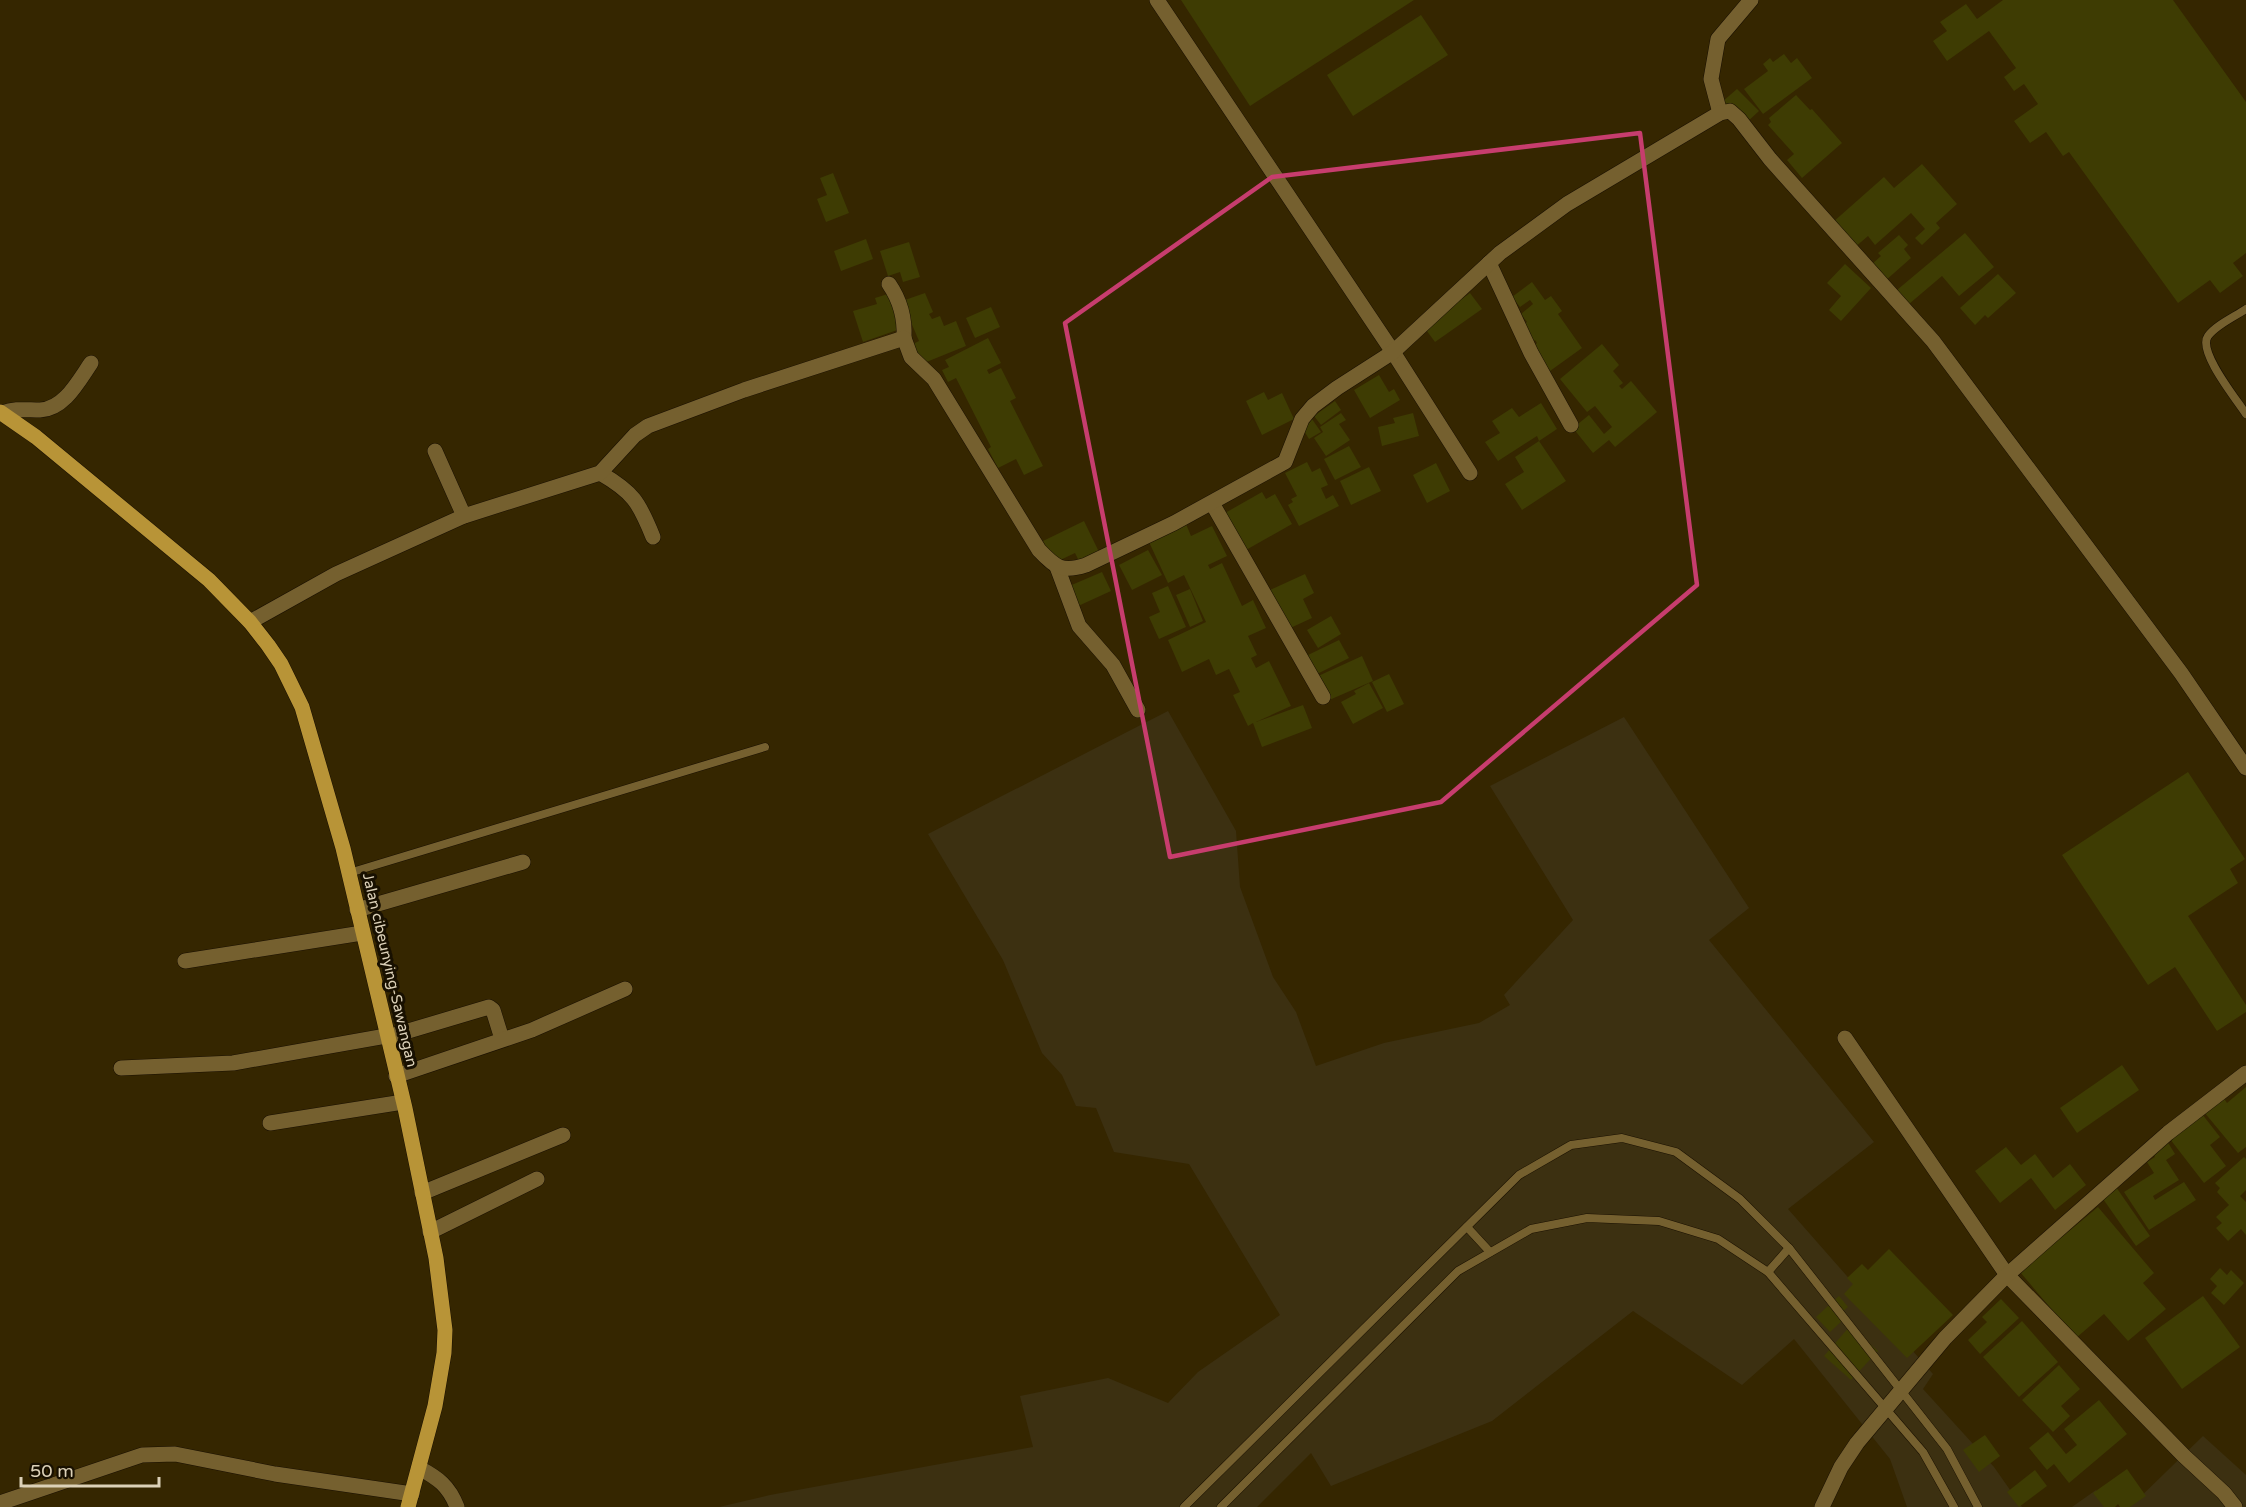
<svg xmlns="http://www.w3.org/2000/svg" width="2246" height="1507" font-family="'Varela Round',sans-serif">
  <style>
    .built { fill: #3c3011 }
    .building { fill: #3e3c03 }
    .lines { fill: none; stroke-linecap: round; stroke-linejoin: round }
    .lane-casing { stroke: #1a1000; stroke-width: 9 }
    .street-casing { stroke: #1a1000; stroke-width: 16 }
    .primary-casing { stroke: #1a1000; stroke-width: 16 }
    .lane { stroke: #75602f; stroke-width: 8 }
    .street { stroke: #75602f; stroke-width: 15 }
    .primary { stroke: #b89437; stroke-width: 15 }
    .marked { fill: none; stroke: #c73d6e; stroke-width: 4.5; stroke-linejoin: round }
    .labels { text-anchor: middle; stroke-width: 6; stroke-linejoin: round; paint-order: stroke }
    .street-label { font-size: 15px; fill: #dcd1b8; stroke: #181000 }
  </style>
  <rect width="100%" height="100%" fill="#352600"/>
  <g class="built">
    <path d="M1168 711 1236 831 1240 887 1273 977 1296 1012 1316 1066 1384 1043 1479 1023 1510 1005 1504 995 1573 920 1490 786 1624 717 1749 908 1709 940 1874 1142 1788 1209 1933 1374 1923 1389 1994 1467 2022 1507H1907L1890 1459 1794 1339 1742 1385 1633 1311 1492 1421 1331 1486 1311 1453 1257 1507H719L770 1495 1033 1447 1020 1396 1108 1378 1168 1403 1198 1372 1280 1315 1189 1164 1114 1152 1096 1108 1076 1106 1062 1075 1042 1053 1003 960 928 834Z"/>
    <path d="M2203 1436 2246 1475V1507H2130Z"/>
    <path d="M2096 1490 2105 1507H2072Z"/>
  </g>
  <g class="building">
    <path d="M1181 0H1414L1250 106Z"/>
    <path d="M2003 0H2173L2246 102V253L2233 263 2243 276 2220 293 2210 280 2178 303 2069 152 2063 156 2046 132 2030 143 2014 121 2038 104 2024 84 2014 91 2004 77 2016 68 1989 31 1947 61 1933 41 1947 31 1940 22 1966 4 1977 19Z"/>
    <path d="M1421 15 1448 55 1353 116 1327 75Z"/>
    <path d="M1784 54 1791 63 1797 58 1812 78 1763 114 1744 89 1768 71 1763 64 1770 58 1773 62Z"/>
    <path d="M1737 89 1759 111 1746 123 1722 102Z"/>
    <path d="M1796 95 1810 110 1812 109 1842 143 1802 178 1787 160 1794 154 1768 125 1771 122 1769 118Z"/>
    <path d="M1922 164 1957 204 1936 223 1940 228 1922 245 1915 238 1925 229 1911 213 1875 245 1868 236 1854 248 1832 223 1884 177 1894 188Z"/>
    <path d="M833 173 849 213 826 222 817 199 827 195 820 178Z"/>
    <path d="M1965 233 1994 267 1959 296 1942 276 1909 304 1897 290Z"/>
    <path d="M1899 235 1908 245 1904 249 1911 258 1885 281 1871 265 1881 256 1878 253Z"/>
    <path d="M866 239 873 259 841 271 834 251Z"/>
    <path d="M909 242 920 277 903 282 900 272 888 276 880 251Z"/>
    <path d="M1845 264 1871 288 1841 321 1829 310 1841 296 1827 283Z"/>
    <path d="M1998 274 2016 293 1988 318 1985 315 1975 325 1960 308Z"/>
    <path d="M1532 282 1545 300 1551 296 1562 311 1558 314 1582 348 1550 371 1532 347 1537 343 1535 340 1532 342 1521 326 1527 322 1521 314 1533 304 1530 300 1520 307 1512 297Z"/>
    <path d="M891 293 903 328 863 342 853 311 877 304 875 298Z"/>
    <path d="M925 293 933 312 929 314 932 319 940 316 944 326 956 321 966 346 919 365 911 345 919 341 902 301Z"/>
    <path d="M1470 293 1482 309 1435 342 1424 327Z"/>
    <path d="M991 307 1000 327 975 338 966 318Z"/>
    <path d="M988 338 1001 363 987 370 989 374 1001 368 1016 398 1010 401 1043 466 1024 475 1016 459 998 468 988 449 991 447 956 378 948 382 942 370 949 367 945 360Z"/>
    <path d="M1602 344 1619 365 1613 371 1623 383 1619 386 1622 389 1631 381 1657 412 1615 447 1609 440 1593 453 1573 428 1589 415 1604 434 1612 427 1595 406 1587 412 1560 379Z"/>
    <path d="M1379 375 1389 392 1394 389 1400 400 1370 418 1354 390Z"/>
    <path d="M1264 392 1268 400 1282 393 1294 419 1262 435 1246 401Z"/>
    <path d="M1335 401 1341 410 1321 425 1314 416Z"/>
    <path d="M1541 403 1557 429 1539 441 1537 436 1498 461 1485 442 1500 433 1492 421 1512 408 1519 417Z"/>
    <path d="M1341 413 1346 420 1339 424 1350 440 1326 456 1314 438 1323 432 1320 427Z"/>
    <path d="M1413 413 1419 436 1382 446 1378 427 1395 423 1393 418Z"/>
    <path d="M1312 419 1321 432 1309 439 1301 426Z"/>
    <path d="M1539 441 1566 481 1522 510 1505 484 1524 472 1515 457Z"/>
    <path d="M1349 446 1361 467 1335 480 1324 459Z"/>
    <path d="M1307 462 1312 472 1320 468 1328 485 1321 488 1326 499 1333 495 1339 506 1299 526 1288 505 1293 502 1291 499 1297 496 1285 473Z"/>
    <path d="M1436 463 1450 491 1427 503 1413 475Z"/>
    <path d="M1369 467 1381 491 1351 505 1340 481Z"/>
    <path d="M1262 492 1266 499 1275 494 1292 524 1246 550 1225 513Z"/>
    <path d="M1084 521 1099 552 1079 561 1075 553 1054 563 1043 541Z"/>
    <path d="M1186 524 1191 536 1212 526 1227 556 1208 565 1210 569 1222 563 1242 606 1253 600 1266 628 1248 636 1257 655 1251 658 1256 668 1269 661 1291 706 1256 722 1303 705 1312 728 1262 747 1253 723 1248 726 1233 695 1240 692 1229 669 1216 675 1209 659 1182 672 1168 640 1206 622 1184 575 1168 583 1149 542Z"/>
    <path d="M1148 550 1162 575 1132 590 1119 565Z"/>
    <path d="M1102 572 1111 591 1076 607 1067 587Z"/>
    <path d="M1305 574 1314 593 1303 599 1312 618 1286 630 1268 591Z"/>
    <path d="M1168 586 1186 627 1159 639 1149 617 1160 612 1152 593Z"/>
    <path d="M1190 589 1203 621 1190 627 1176 595Z"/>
    <path d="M1331 616 1341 634 1318 648 1307 630Z"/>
    <path d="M1339 640 1349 658 1317 674 1308 655Z"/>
    <path d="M1362 656 1373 681 1327 701 1316 677Z"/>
    <path d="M1389 674 1404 704 1387 712 1372 682Z"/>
    <path d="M1369 683 1383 708 1353 724 1341 702 1356 694 1354 691Z"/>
    <path d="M2188 772 2245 859 2230 869 2238 883 2188 916 2246 1005V1012L2217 1031 2175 967 2148 985 2062 855Z"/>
    <path d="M2122 1065 2139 1090 2077 1133 2060 1108Z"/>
    <path d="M2246 1087V1147L2238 1153 2204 1112 2223 1097 2227 1103Z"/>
    <path d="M2202 1114 2220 1137 2210 1145 2226 1166 2204 1183 2170 1139Z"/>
    <path d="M2167 1141 2175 1154 2166 1160 2179 1180 2153 1196 2155 1200 2184 1182 2196 1200 2149 1230 2124 1192 2154 1173 2147 1162 2155 1157 2152 1151Z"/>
    <path d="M2006 1147 2021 1165 2035 1154 2053 1178 2070 1164 2086 1185 2055 1210 2031 1178 2000 1203 1975 1171Z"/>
    <path d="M2244 1157 2246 1159V1190L2240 1196 2246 1202V1235L2241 1229 2228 1241 2216 1228 2222 1223 2216 1217 2229 1205 2217 1192 2220 1188 2215 1183Z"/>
    <path d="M2116 1187 2150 1236 2136 1246 2101 1196Z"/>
    <path d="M2098 1207 2154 1273 2143 1283 2166 1309 2128 1341 2104 1314 2076 1338 2020 1272Z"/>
    <path d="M1889 1249 1953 1315 1907 1358 1844 1294 1853 1284 1847 1278 1862 1264 1868 1270Z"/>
    <path d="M2220 1268 2227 1275 2231 1270 2244 1283 2224 1305 2211 1293 2217 1286 2210 1279Z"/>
    <path d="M1839 1296 1848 1307 1839 1315 1844 1319 1830 1332 1816 1317Z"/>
    <path d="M2203 1296 2240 1347 2182 1389 2145 1338Z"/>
    <path d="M2001 1299 2019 1318 1980 1354 1968 1340 1987 1322 1982 1317Z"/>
    <path d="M2022 1321 2058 1362 2019 1397 1983 1357Z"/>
    <path d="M1850 1326 1878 1351 1851 1380 1824 1356Z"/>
    <path d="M2059 1365 2080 1389 2061 1406 2070 1416 2053 1432 2022 1400Z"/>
    <path d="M2099 1400 2127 1434 2069 1483 2054 1464 2047 1470 2029 1448 2048 1432 2066 1454 2077 1445 2064 1429Z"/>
    <path d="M1985 1435 2000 1456 1979 1472 1963 1450Z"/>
    <path d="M2127 1469 2146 1496 2130 1507H2120L2118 1504 2115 1507H2104L2093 1493Z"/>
    <path d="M2035 1470 2047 1486 2019 1507 2007 1492Z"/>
  </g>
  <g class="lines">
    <g class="lane-casing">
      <g id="lane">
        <path d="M2246 309C2234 317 2216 325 2208 336 2197 351 2237 400 2246 414"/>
        <path d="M349 873 765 747"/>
        <path d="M1467 1227 1490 1252"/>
        <path d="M1768 1272 1789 1248"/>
        <path d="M1184 1507 1519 1175 1571 1145 1622 1138 1676 1152 1740 1199 1789 1248 1947 1449 1978 1507"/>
        <path d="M1221 1507 1458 1271 1531 1229 1587 1218 1659 1221 1718 1239 1768 1272 1923 1452 1954 1507"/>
      </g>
    </g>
    <g class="street-casing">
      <g id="street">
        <path d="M1157 0 1393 352 1470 473"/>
        <path d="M1720 113 1711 79 1718 39 1751 0"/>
        <path d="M1489 263 1531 353 1571 425"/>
        <path d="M889 284C900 300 905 319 904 338"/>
        <path d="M2 413C15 408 26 410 40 410 64 409 78 382 91 363"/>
        <path d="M435 451 464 516"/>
        <path d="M600 473C633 492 639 502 653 537"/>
        <path d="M1212 503 1323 697"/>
        <path d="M1057 567 1079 626 1113 665 1138 710"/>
        <path d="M250 622 336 574 464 516 600 473 635 435 648 426 744 390 904 338 911 357 934 379 1039 550C1055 567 1062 573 1086 565L1174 523 1285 462 1302 419 1313 406 1337 388 1393 352 1500 253 1567 204 1720 113 1730 111 1739 119 1770 159 1933 341 2181 673 2246 768"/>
        <path d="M357 910 523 862"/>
        <path d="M185 961 362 933"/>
        <path d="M388 1037 489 1007 493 1010 502 1039"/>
        <path d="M1845 1038 2007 1275 2184 1456 2224 1493 2235 1507"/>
        <path d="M121 1068 233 1063 386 1036"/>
        <path d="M396 1076 532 1030 625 989"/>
        <path d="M270 1123 403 1102"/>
        <path d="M422 1193 563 1135"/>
        <path d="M430 1232 537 1179"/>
        <path d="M419 1468C438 1478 449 1486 457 1507"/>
        <path d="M0 1503 142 1455 175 1454 275 1474 412 1494"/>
        <path d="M1822 1507 1841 1467 1857 1443 1945 1338 2007 1275 2168 1133 2246 1073"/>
      </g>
    </g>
    <g class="primary-casing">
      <path id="primary" d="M0 412 36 437 209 580 250 622 268 645 281 664 302 707 343 848 405 1108 436 1258 445 1330 444 1353 435 1406 408 1507"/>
    </g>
    <use href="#lane" class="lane"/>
    <use href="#street" class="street"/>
    <use href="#primary" class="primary"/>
  </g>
  <path class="marked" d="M1640 133 1697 585 1441 802 1170 857 1065 323 1272 177Z"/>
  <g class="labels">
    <g class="street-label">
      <text transform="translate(390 970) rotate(77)" y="5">Jalan cibeunying-Sawangan</text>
    </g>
  </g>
  <path d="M21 1477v9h138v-9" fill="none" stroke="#dcd1b8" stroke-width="3"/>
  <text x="30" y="1477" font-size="18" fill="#dcd1b8" stroke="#181000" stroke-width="4.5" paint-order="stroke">50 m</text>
</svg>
